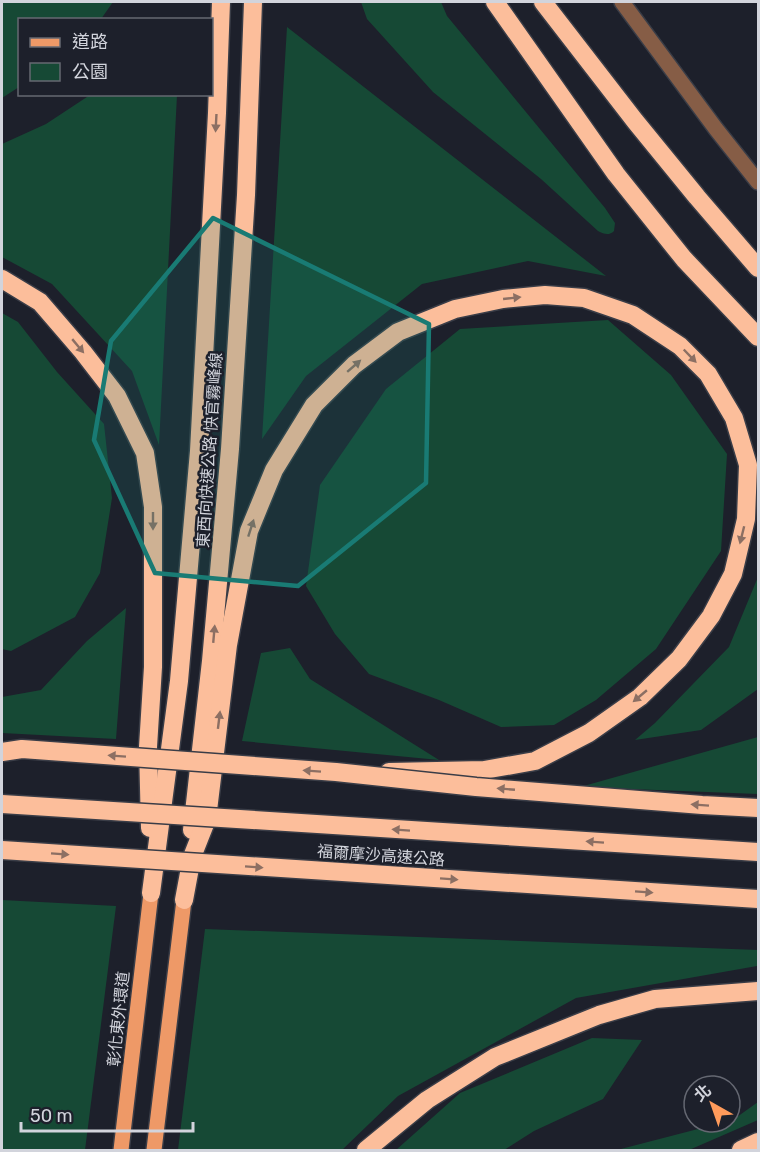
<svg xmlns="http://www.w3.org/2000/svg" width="760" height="1152" font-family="Rubik,'Noto Sans TC',sans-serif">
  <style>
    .green { fill: #164935 }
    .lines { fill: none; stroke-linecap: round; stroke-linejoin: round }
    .minor-casing { stroke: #3a3d47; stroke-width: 18 }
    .major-casing { stroke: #3a3d47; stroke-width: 18 }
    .highway-casing { stroke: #3a3d47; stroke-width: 21 }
    .minor { stroke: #865d46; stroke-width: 15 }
    .major { stroke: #ee9967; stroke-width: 15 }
    .highway { stroke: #fcbe9b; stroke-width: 18 }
    .highway-bridge-casing { stroke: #3a3d47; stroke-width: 21; stroke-linecap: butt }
    .highway-bridge { stroke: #fcbe9b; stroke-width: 18 }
    .oneway { fill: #8c6f63 }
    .marked { fill: #197b74; fill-opacity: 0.2; stroke: #197b74; stroke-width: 4.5; stroke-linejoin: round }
    .labels { text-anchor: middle; stroke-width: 5; stroke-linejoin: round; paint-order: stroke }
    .street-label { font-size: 16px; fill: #d2d4dc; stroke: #1d202b }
  </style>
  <rect width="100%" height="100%" fill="#1d202b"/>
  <g class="green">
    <path d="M2 2H113L101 19 20 20 19 87 2 98Z"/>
    <path d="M361 2H441L447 16 605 208 615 223 614 231C609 236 604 234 598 231L541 179 433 92 367 19Z"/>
    <path d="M287 27 606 276 528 261 422 284 306 376 262 439Z"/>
    <path d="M90 95H177L159 445 132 371 52 284 2 257V144L46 124Z"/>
    <path d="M2 313 18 322 57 372 104 424 112 498 100 573 75 617 11 651 2 649Z"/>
    <path d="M608 320 671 375 727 454 721 551 656 649 596 700 554 725 501 727 439 700 369 674 335 634 306 586 320 485 386 389 460 329Z"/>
    <path d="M758 577V689L701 730 635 740 655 723 729 647Z"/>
    <path d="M126 608 116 739 2 733V697L41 690 87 641Z"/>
    <path d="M290 648 310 679 439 760 242 741 261 653Z"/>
    <path d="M758 737V794L580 787Z"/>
    <path d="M2 900 116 906 85 1150H2Z"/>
    <path d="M205 929 758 950 757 966 576 998 398 1096 342 1150H178Z"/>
    <path d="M592 1038 642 1040 603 1099 534 1131 504 1150H396L460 1093Z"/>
    <path d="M758 1102V1120L689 1150H617L725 1122H730Z"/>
  </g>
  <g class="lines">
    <g class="minor-casing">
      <path id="minor" d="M622 2 716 129 758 182"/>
    </g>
    <g class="major-casing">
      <g id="major">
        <path d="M121 1150 151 893"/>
        <path d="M154 1150 184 900"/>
      </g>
    </g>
    <g class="highway-casing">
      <g id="highway">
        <path d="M495 2 616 174 684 259 758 337"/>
        <path d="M543 2 635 121 697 197 758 268"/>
        <path d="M2 279 40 302 83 352 117 396 145 453 153 507V667L148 747 150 828"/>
        <path d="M192 830 211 661 230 449 246 195 253 2"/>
        <path d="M151 893 179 681 199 451 217 113 221 2"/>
        <path d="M184 900 192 857 207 819 228 645 249 531 274 470 314 405 354 365 398 332 455 309 503 299 545 295 584 298 633 315 680 346 708 374 734 418 748 465 746 519 733 574 711 616 679 659 640 697 589 733 535 761 484 770 389 772"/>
        <path d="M366 1150 427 1100 495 1057 599 1015 655 999 758 991"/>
        <path d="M741 1150 758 1142"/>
      </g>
    </g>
    <use href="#minor" class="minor"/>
    <use href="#major" class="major"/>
    <use href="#highway" class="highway"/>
    <g class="highway-bridge-casing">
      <g id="highway-bridge">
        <path d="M2 752 22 749 336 772 476 787 702 805 758 808"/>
        <path d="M2 804 758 852"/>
        <path d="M2 850 758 899"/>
      </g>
    </g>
    <use href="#highway-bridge" class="highway-bridge"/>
  </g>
  <defs><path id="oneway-solid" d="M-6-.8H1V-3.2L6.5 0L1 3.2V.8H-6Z" transform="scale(1.5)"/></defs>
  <g class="oneway">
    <use href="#oneway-solid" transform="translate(216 123) rotate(93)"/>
    <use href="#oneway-solid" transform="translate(512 298) rotate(-6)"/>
    <use href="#oneway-solid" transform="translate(78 346) rotate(50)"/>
    <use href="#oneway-solid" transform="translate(690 356) rotate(46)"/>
    <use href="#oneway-solid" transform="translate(354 366) rotate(-41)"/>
    <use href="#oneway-solid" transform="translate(153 521) rotate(90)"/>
    <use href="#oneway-solid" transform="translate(251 528) rotate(-72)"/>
    <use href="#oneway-solid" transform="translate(742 535) rotate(104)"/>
    <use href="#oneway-solid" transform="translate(214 634) rotate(-85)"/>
    <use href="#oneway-solid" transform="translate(640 696) rotate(140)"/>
    <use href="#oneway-solid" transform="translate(219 720) rotate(-83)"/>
    <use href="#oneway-solid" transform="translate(117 756) rotate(-176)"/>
    <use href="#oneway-solid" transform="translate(312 771) rotate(-176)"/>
    <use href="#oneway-solid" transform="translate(506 789) rotate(-175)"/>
    <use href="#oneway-solid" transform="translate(700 805) rotate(-176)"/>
    <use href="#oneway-solid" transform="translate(401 830) rotate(-176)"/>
    <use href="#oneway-solid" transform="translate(595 842) rotate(-176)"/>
    <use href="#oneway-solid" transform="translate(60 854) rotate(4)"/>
    <use href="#oneway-solid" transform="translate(254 867) rotate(4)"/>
    <use href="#oneway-solid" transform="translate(449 879) rotate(4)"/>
    <use href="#oneway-solid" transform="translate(644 892) rotate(4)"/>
  </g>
  <path class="marked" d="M213 218 429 324 426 483 298 586 155 573 94 440 111 341Z"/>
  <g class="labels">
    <g class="street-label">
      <text transform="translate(209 450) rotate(-86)" y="6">東西向快速公路 快官霧峰線</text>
      <text transform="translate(381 855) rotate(4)" y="6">福爾摩沙高速公路</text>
      <text transform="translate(118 1019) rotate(-84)" y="6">彰化東外環道</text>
    </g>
  </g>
  <rect width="760" height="1152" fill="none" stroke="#d2d4dc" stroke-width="6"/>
  <rect x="18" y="18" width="195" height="78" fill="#1d202b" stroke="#656872" stroke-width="1.5"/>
  <rect x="30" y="38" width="30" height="9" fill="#ee9967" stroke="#656872" stroke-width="1.5"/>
  <text x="72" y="48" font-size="18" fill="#d2d4dc">道路</text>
  <rect x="30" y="63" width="30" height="18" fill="#164935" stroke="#656872" stroke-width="1.5"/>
  <text x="72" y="78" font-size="18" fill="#d2d4dc">公園</text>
  <g transform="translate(712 1104) rotate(320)"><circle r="28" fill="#1d202b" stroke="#656872" stroke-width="1.5"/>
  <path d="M0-4.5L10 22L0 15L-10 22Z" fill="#ff9b5b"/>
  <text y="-9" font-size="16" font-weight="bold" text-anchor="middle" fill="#d2d4dc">北</text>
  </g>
  <path d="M21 1122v9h172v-9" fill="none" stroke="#d2d4dc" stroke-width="3"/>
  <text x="30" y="1122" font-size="18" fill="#d2d4dc" stroke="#1d202b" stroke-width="4.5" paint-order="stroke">50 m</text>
</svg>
